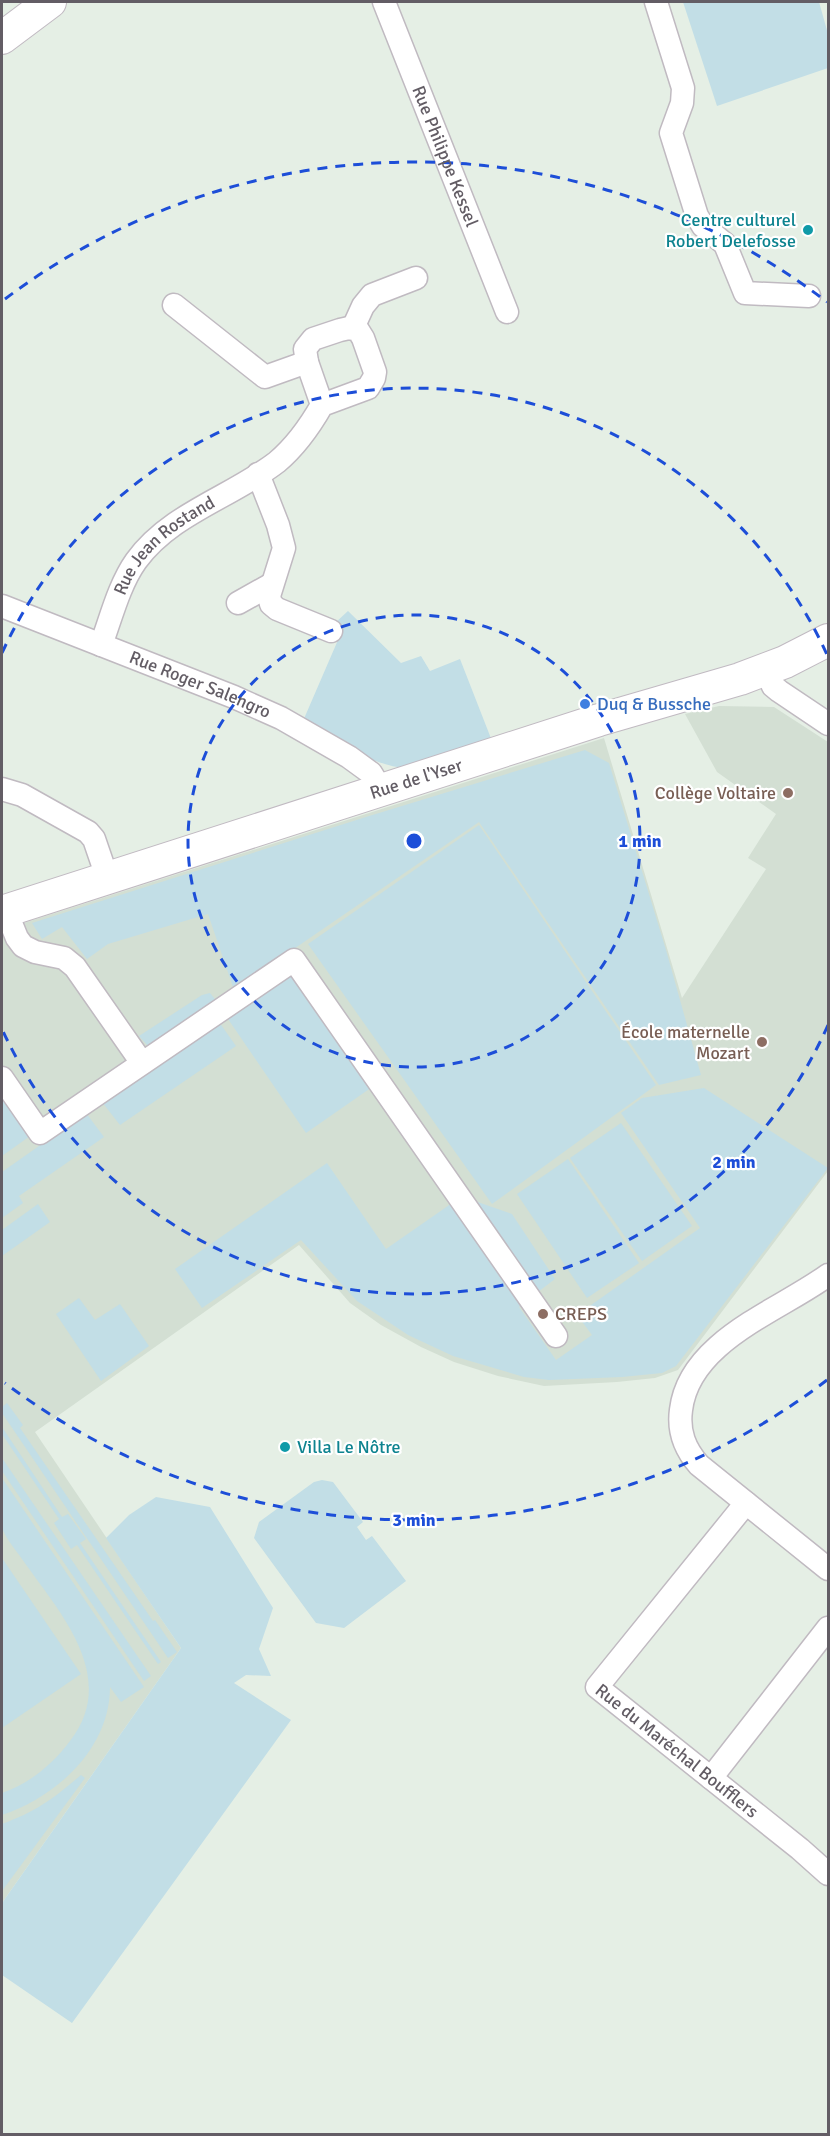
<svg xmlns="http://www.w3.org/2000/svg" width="830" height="2136" font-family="Signika,sans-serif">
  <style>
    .education { fill: #d3dfd3 }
    .green { fill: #c2dee6 }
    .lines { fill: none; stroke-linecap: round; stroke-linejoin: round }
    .street-casing { stroke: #c0bac1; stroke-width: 25 }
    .secondary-casing { stroke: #c1bac2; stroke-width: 34 }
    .street { stroke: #fff; stroke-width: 22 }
    .secondary { stroke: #fff; stroke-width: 32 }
    .ring { fill: none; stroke: #1d4ed8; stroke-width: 3; stroke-dasharray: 10 8 }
    .culture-dot { fill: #0f9aa8; stroke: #fff; stroke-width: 2 }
    .shop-dot { fill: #3f7fe0; stroke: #fff; stroke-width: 2 }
    .education-dot { fill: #8d6e63; stroke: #fff; stroke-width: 2 }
    .labels { text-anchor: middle; stroke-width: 4.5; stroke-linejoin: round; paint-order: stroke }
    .street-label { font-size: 18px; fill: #635d65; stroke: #fff }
    .culture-label { font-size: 18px; fill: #0d838f; stroke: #fff; text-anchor: end }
    .shop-label { font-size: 18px; fill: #366cbe; stroke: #fff; text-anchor: start }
    .education-label { font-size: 18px; fill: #785e54; stroke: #fff; text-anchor: end }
    .centre { fill: #1d4ed8; stroke: #fff; stroke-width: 3 }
    .ring-label { font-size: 18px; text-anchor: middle; font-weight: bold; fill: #1d4ed8; stroke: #fff; stroke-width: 4.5; stroke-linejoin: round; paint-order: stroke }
  </style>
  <rect width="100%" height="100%" fill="#e5efe5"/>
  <path class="education" d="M719 706 774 707 828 742V1171L678 1370 655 1378 617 1382 544 1386 498 1376 454 1362 421 1347 381 1325 350 1303 299 1245 35 1432 181 1648 2 1903V930L604 738 682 998 766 869 748 858 776 814 717 772 685 714Z"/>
  <g class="green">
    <path d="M683 2H819L828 34V68L717 106Z"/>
    <path d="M348 611 401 663 421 656 430 671 460 659 492 741 407 768C372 767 334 738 303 721L338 640 334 624Z"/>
    <path d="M585 750 609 763 666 950 701 1075 659 1085 479 822 234 990 208 914 108 944 87 959 62 927 42 939 32 923 366 817Z"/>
    <path d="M479 825 656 1085 492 1204 308 944Z"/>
    <path d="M283 976 295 977 375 1085 306 1133 226 1016Z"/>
    <path d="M210 993 218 1003 148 1046 139 1036 202 995Z"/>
    <path d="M219 1022 236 1046 120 1125 102 1102Z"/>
    <path d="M704 1088 828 1168 676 1366 662 1373 622 1377 549 1380 524 1377 453 1356 408 1335 357 1301 301 1240 202 1308 175 1269 327 1163 386 1249 455 1201 525 1302 519 1307 556 1360 592 1335 577 1315 700 1228 621 1113 642 1098Z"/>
    <path d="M2 1096 30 1136 2 1156Z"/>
    <path d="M86 1113 104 1137 19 1196 23 1203 2 1218V1172Z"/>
    <path d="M621 1123 692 1226 642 1261 570 1158Z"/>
    <path d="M568 1159 639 1263 587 1298 517 1194Z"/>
    <path d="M469 1199 512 1214 555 1279 534 1295Z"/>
    <path d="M38 1204 50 1222 2 1256V1230Z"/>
    <path d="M79 1298 95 1320 120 1304 149 1346 101 1381 56 1314Z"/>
    <path d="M7 1403 23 1425 20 1428 153 1621 155 1620 177 1652 168 1658 2 1413V1407Z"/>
    <path d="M2 1427 62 1517 68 1514 86 1539 80 1543 161 1662 158 1664 77 1545 71 1549 54 1523 59 1519 2 1434Z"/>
    <path d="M2 1458 151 1676 144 1681 2 1471Z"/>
    <path d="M2 1478 144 1687 121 1702 110 1687C110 1749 56 1797 2 1815V1793C29 1784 53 1764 70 1741 120 1676 59 1612 22 1559 16 1550 6 1539 2 1528 0 1520 1 1489 2 1478Z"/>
    <path d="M322 1480 333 1482 363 1522 357 1527 366 1540 372 1536 406 1581 344 1628 316 1623 254 1538 259 1522 314 1482Z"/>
    <path d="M156 1497 210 1507 273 1608 259 1649 271 1676 246 1675 234 1683 291 1720 72 2023 2 1975V1903L181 1648 106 1538 129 1515Z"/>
    <path d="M2 1558 81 1674 2 1728Z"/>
    <path d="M81 1775 85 1778 2 1891V1824C37 1811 53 1799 81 1775Z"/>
  </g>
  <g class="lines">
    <g class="street-casing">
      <g id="street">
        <path id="s1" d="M384 2 507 312"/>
        <path d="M656 2 683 88 682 103 671 133 697 216 703 226 725 244 745 293 809 296"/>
        <path d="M174 305 265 377 307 362"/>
        <path d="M353 328 363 306 372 295 416 278"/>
        <path d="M258 474 278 525 284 548 269 596 271 604 277 609 331 631"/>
        <path d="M238 603 272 584"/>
        <path id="s2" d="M2 606 234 697 281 718 349 757 371 773 382 791"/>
        <path id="s3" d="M101 645C111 618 119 585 136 561 171 513 232 497 277 462 296 446 310 426 322 405L307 362 305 349 313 339 340 330 349 328 358 330 363 338 375 372 374 378 368 388 322 405"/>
        <path d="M766 670 773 686 779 691 828 724"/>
        <path d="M2 789 22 795 88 832 94 839 107 877"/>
        <path d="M6 911 17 938 23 946 35 952 64 958 75 967 142 1063"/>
        <path d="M2 1078 40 1133 294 960 556 1336"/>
        <path d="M828 1275C779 1311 689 1341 681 1410 678 1432 685 1449 699 1465L828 1569"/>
        <path id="s4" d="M746 1503 597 1687 800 1849 828 1874"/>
        <path d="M711 1778 828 1628"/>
      </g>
    </g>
    <g class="secondary-casing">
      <g id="secondary">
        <path d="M2 38 50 2"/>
        <path id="s5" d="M2 912 599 720 740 679 785 662 828 640"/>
      </g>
    </g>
    <use href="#street" class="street"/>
    <use href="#secondary" class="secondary"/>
  </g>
  <g class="ring">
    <circle cx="414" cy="841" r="226"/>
    <path d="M828 1025A453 453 0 0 1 2 1029M2 653A453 453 0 0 1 828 657"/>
    <path d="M827 1380A679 679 0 0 1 5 1383M5 299A679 679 0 0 1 827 302"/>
  </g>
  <g class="culture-dot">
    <circle cx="808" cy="230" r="6"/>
    <circle cx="285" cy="1447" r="6"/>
  </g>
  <circle class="shop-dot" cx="585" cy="704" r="6"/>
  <g class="education-dot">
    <circle cx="788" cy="793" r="6"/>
    <circle cx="762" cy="1042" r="6"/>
    <circle cx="543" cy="1314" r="6"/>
  </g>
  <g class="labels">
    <g class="street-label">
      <text dy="6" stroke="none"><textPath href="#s1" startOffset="166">Rue Philippe Kessel</textPath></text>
      <text dy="6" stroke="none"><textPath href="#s3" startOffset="122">Rue Jean Rostand</textPath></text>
      <text dy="6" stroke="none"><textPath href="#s2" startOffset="213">Rue Roger Salengro</textPath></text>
      <text dy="6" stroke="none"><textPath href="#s5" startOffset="435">Rue de l'Yser</textPath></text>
      <text dy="6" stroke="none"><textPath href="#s4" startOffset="339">Rue du Maréchal Boufflers</textPath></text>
    </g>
    <g class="culture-label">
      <text x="796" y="226">Centre culturel<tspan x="796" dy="21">Robert Delefosse</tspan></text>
      <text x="297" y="1453" text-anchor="start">Villa Le Nôtre</text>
    </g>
    <g class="shop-label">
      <text x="597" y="710">Duq &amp; Bussche</text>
    </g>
    <g class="education-label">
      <text x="776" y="799">Collège Voltaire</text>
      <text x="750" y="1038">École maternelle<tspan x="750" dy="21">Mozart</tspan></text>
      <text x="555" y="1320" text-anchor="start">CREPS</text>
    </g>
  </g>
  <circle cx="414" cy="841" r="9" class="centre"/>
  <g class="ring-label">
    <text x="640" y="847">1 min</text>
    <text x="734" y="1168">2 min</text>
    <text x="414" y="1526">3 min</text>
  </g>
  <rect width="830" height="2136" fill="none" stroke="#635d65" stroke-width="6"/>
</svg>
